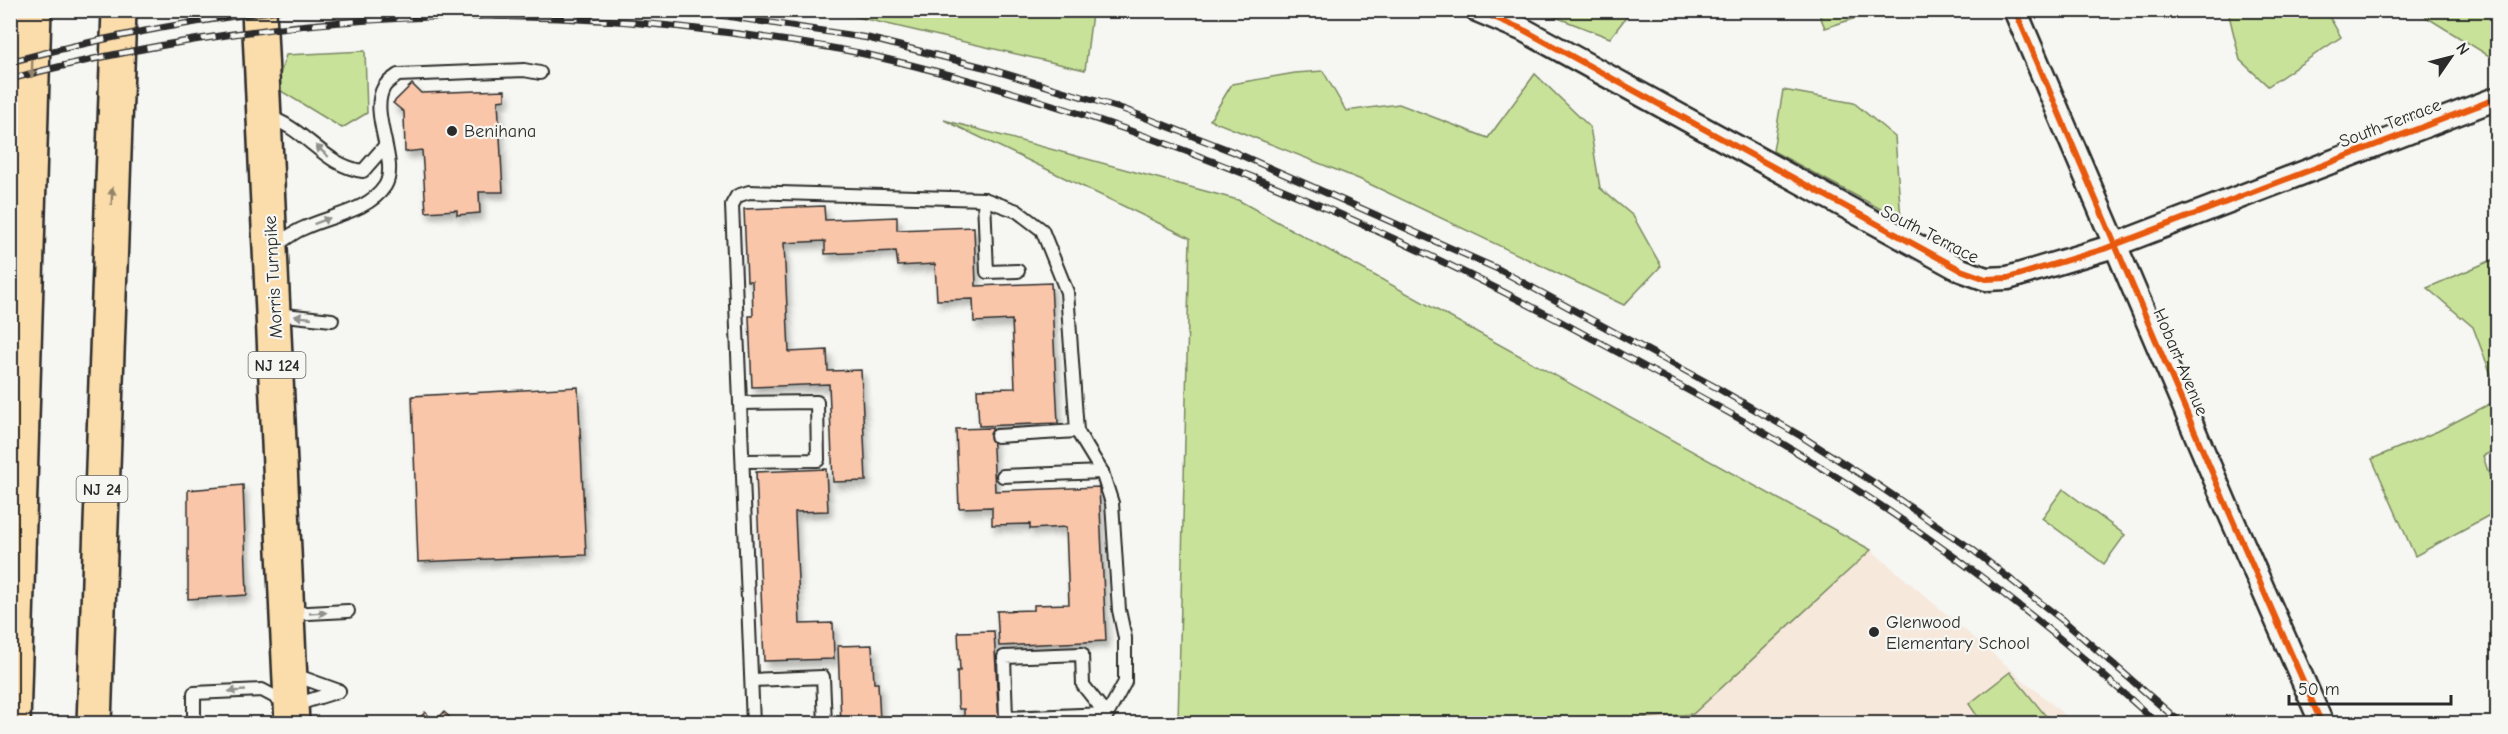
<svg xmlns="http://www.w3.org/2000/svg" width="2508" height="734" font-family="'Comic Neue',sans-serif">
  <style>
    .built { fill: #f7e8dc }
    .green { fill: #c8e399; stroke: #7a8762; stroke-width: 1.5 }
    .building { fill: #f9c6aa; stroke: #2b2b2b; stroke-width: 1.5; filter: url(#shadow) }
    .lines { fill: none; stroke-linecap: round; stroke-linejoin: round }
    .lane-casing { stroke: #2b2b2b; stroke-width: 16 }
    .street-casing { stroke: #2b2b2b; stroke-width: 27 }
    .primary-casing { stroke: #2b2b2b; stroke-width: 38 }
    .highway-casing { stroke: #2b2b2b; stroke-width: 38 }
    .lane { stroke: #f6f6f2; stroke-width: 12 }
    .street { stroke: #f6f6f2; stroke-width: 22 }
    .primary { stroke: #fbdcab; stroke-width: 33 }
    .highway { stroke: #fbdcab; stroke-width: 33 }
    .rail-casing { stroke: #2b2b2b; stroke-width: 7 }
    .rail { stroke: #f6f6f2; stroke-width: 4.5; stroke-dasharray: 14; stroke-linecap: butt }
    .cycleway-casing { stroke: #f6f6f2; stroke-width: 10 }
    .cycleway { stroke: #e8590c; stroke-width: 6 }
    .oneway { fill: #93846b }
    .oneway2 { fill: #90908e }
    .poi-dot { fill: #2b2b2b; stroke: #f6f6f2; stroke-width: 2 }
    .labels { text-anchor: middle; stroke-width: 4.5; stroke-linejoin: round; paint-order: stroke }
    .shield { fill: #f6f6f2; stroke: #686867; stroke-width: 1.5 }
    .shield-label { font-size: 16px; font-weight: bold; fill: #2b2b2b }
    .street-label { font-size: 18px; fill: #2b2b2b; stroke: #f6f6f2 }
    .poi-label { font-size: 18px; fill: #2b2b2b; stroke: #f6f6f2; text-anchor: start }
  </style>
  <defs>
    <filter id="shadow"><feDropShadow dx="3.5" dy="6" stdDeviation="3" flood-color="#0004"/></filter>
  </defs>
  <rect width="100%" height="100%" fill="#f6f6f2"/>
  <filter id="ink" filterUnits="userSpaceOnUse"><feTurbulence type="fractalNoise" baseFrequency=".0167" numOctaves="2"/><feDisplacementMap in="SourceGraphic" scale="12" xChannelSelector="R" yChannelSelector="G"/><feConvolveMatrix kernelMatrix="1 2 1 2 8 2 1 2 1" color-interpolation-filters="sRGB"/></filter>
  <g filter="url(#ink)">
    <path class="built" d="M1871 550 2074 723 1562 724 1693 714Z"/>
    <g class="green">
      <path d="M1088 10 1092 13 1085 70 831 11Z"/>
      <path d="M1540 11V10L1631 11 1610 38Z"/>
      <path d="M1818 11H1877L1825 28Z"/>
      <path d="M2223 11H2326L2341 37 2268 86 2240 60 2229 15Z"/>
      <path d="M2425 11H2497V61L2426 17Z"/>
      <path d="M365 51 367 113 342 128 276 88 286 55Z"/>
      <path d="M1323 71 1346 111 1399 104 1488 138 1535 74 1590 127 1600 188 1633 216 1661 266 1624 305 1359 179 1210 120 1232 84 1295 73Z"/>
      <path d="M1783 90 1854 103 1895 137 1901 220 1773 151Z"/>
      <path d="M944 120 1238 200 1871 550 1693 714 1562 724 1178 723 1190 238Z"/>
      <path d="M2497 258V390L2473 327 2427 288Z"/>
      <path d="M2497 400V449L2483 456 2497 499V511L2415 556 2372 459 2438 431Z"/>
      <path d="M2063 489 2125 535 2104 564 2042 518Z"/>
      <path d="M2010 672 2045 715 2059 723H1982L1969 704Z"/>
    </g>
    <g class="building">
      <path d="M412 84 421 93 505 90V100L498 101 503 192H479L480 213 457 215V210L426 212 422 150 405 152 404 112 393 103Z"/>
      <path d="M824 206 825 220 897 217V230L974 227 976 286 1051 283 1058 423 979 426 977 389 1015 388 1012 320 974 322 973 299 937 300 935 264 898 266 896 251 825 254V241L784 243 789 352 827 350 828 371 861 370 866 481 833 482 829 384 752 387 749 316H753L752 281H747L744 209Z"/>
      <path d="M578 387 586 555 418 562 412 396Z"/>
      <path d="M992 428 995 491 1099 487 1106 641 999 646 997 611 1034 610V605L1069 604 1066 527 1030 529V524L992 525V507L959 508 956 429Z"/>
      <path d="M826 469 828 511 795 512V515L800 624 833 623 834 659 764 661 756 472Z"/>
      <path d="M243 485 247 595 188 599V490Z"/>
      <path d="M994 631 999 724H964V709H959L958 703 957 671H960L958 632Z"/>
      <path d="M872 645 874 683H878L880 721H876V724H841L838 646Z"/>
      <path d="M425 712 435 722 444 712 457 724H415Z"/>
    </g>
    <g class="lines">
      <g class="lane-casing">
        <g id="lane">
          <path d="M266 116C306 128 324 166 363 171L384 147"/>
          <path d="M984 199 987 272 1018 271"/>
          <path d="M273 248C283 241 293 232 304 228 329 216 369 211 385 186 400 162 368 114 384 87 387 82 394 78 398 75L524 70 540 73"/>
          <path d="M275 314 332 320"/>
          <path d="M741 403 817 402 818 460 744 461"/>
          <path d="M997 436 1077 431"/>
          <path d="M1003 476 1102 472"/>
          <path d="M289 614 348 611"/>
          <path d="M1082 654 1083 685 1106 714 1006 718 1004 657Z"/>
          <path d="M292 674 339 691"/>
          <path d="M752 680 823 677 825 724"/>
          <path d="M194 724V693L262 690 292 706 339 691"/>
          <path d="M753 724 732 205 737 196 749 192 984 199 1017 211 1042 230 1067 292 1077 431 1102 472 1112 503 1119 610 1125 638V682L1102 724"/>
        </g>
      </g>
      <g class="street-casing">
        <g id="street">
          <path d="M1477 10 1522 29 1961 270 1986 279 2008 278 2104 249 2498 98"/>
          <path d="M2015 10 2226 505 2322 724"/>
        </g>
      </g>
      <g class="primary-casing">
        <path id="primary" d="M259 10 292 724"/>
      </g>
      <g class="highway-casing">
        <g id="highway">
          <path d="M13 724 34 10"/>
          <path d="M94 724 119 10"/>
        </g>
      </g>
      <use href="#lane" class="lane"/>
      <use href="#street" class="street"/>
      <use href="#primary" class="primary"/>
      <use href="#highway" class="highway"/>
      <g class="rail-casing">
        <g id="rail">
          <path d="M687 10 868 38 983 67 1123 109 1234 152 1500 270 1719 389 1801 436 1876 484 1973 550 2065 622 2182 724"/>
          <path d="M10 62C99 38 189 21 280 10"/>
          <path d="M10 79C246 17 489 0 731 33 777 39 824 45 869 55 1129 114 1375 220 1608 347 1670 381 1733 413 1793 450 1923 528 2046 621 2158 724"/>
        </g>
      </g>
      <use href="#rail" class="rail"/>
      <g class="cycleway-casing">
        <g id="cycleway">
          <path d="M1477 10 1522 29 1961 270 1986 279 2008 278 2104 249 2498 98"/>
          <path d="M2015 10 2226 505 2322 724"/>
        </g>
      </g>
      <use href="#cycleway" class="cycleway"/>
    </g>
    <defs><path id="oneway-solid" d="M-6-.8H1V-3.2L6.5 0L1 3.2V.8H-6Z" transform="scale(1.5)"/></defs>
    <g class="oneway">
      <use href="#oneway-solid" transform="translate(32 69) rotate(92)"/>
      <use href="#oneway-solid" transform="translate(112 196) rotate(-88)"/>
    </g>
    <g class="oneway2">
      <use href="#oneway-solid" transform="translate(322 151) rotate(-139)"/>
      <use href="#oneway-solid" transform="translate(322 221) rotate(-21)"/>
      <use href="#oneway-solid" transform="translate(303 317) rotate(-174)"/>
      <use href="#oneway-solid" transform="translate(318 613) rotate(-3)"/>
      <use href="#oneway-solid" transform="translate(237 691) rotate(177)"/>
    </g>
  </g>
  <g class="poi-dot">
    <circle cx="452" cy="131" r="6"/>
    <circle cx="1874" cy="632" r="6"/>
  </g>
  <g class="labels">
    <g class="shield">
      <rect x="248.5" y="352" width="57" height="26" rx="4.5"/>
      <rect x="76.5" y="476" width="51" height="26" rx="4.5"/>
    </g>
    <g class="shield-label">
      <text x="277" y="371">NJ 124</text>
      <text x="102" y="495">NJ 24</text>
    </g>
    <g class="street-label">
      <text transform="translate(2390 123) rotate(-21)" y="6">South Terrace</text>
      <text transform="translate(1930 234) rotate(27)" y="6">South Terrace</text>
      <text transform="translate(273 277) rotate(-93)" y="6">Morris Turnpike</text>
      <text transform="translate(2181 362) rotate(67)" y="6">Hobart Avenue</text>
    </g>
    <g class="poi-label">
      <text x="464" y="137">Benihana</text>
      <text x="1886" y="628">Glenwood<tspan x="1886" dy="21">Elementary School</tspan></text>
    </g>
  </g>
  <rect width="2508" height="734" fill="none" stroke="#f6f6f2" stroke-width="36"/>
  <rect x="18" y="18" width="2472" height="698" fill="none" stroke="#2b2b2b" stroke-width="2" filter="url(#ink)"/>
  <g transform="translate(2451 57) rotate(55)" stroke="#f6f6f2" stroke-width="4.5" paint-order="stroke">
  <path d="M0-4.5L10 22L0 15L-10 22Z" fill="#2b2b2b"/>
  <text y="-9" font-size="16" font-weight="bold" text-anchor="middle" fill="#2b2b2b">N</text>
  </g>
  <path d="M2289 695v9h162v-9" fill="none" stroke="#2b2b2b" stroke-width="3"/>
  <text x="2298" y="695" font-size="18" fill="#2b2b2b" stroke="#f6f6f2" stroke-width="4.5" paint-order="stroke">50 m</text>
</svg>
